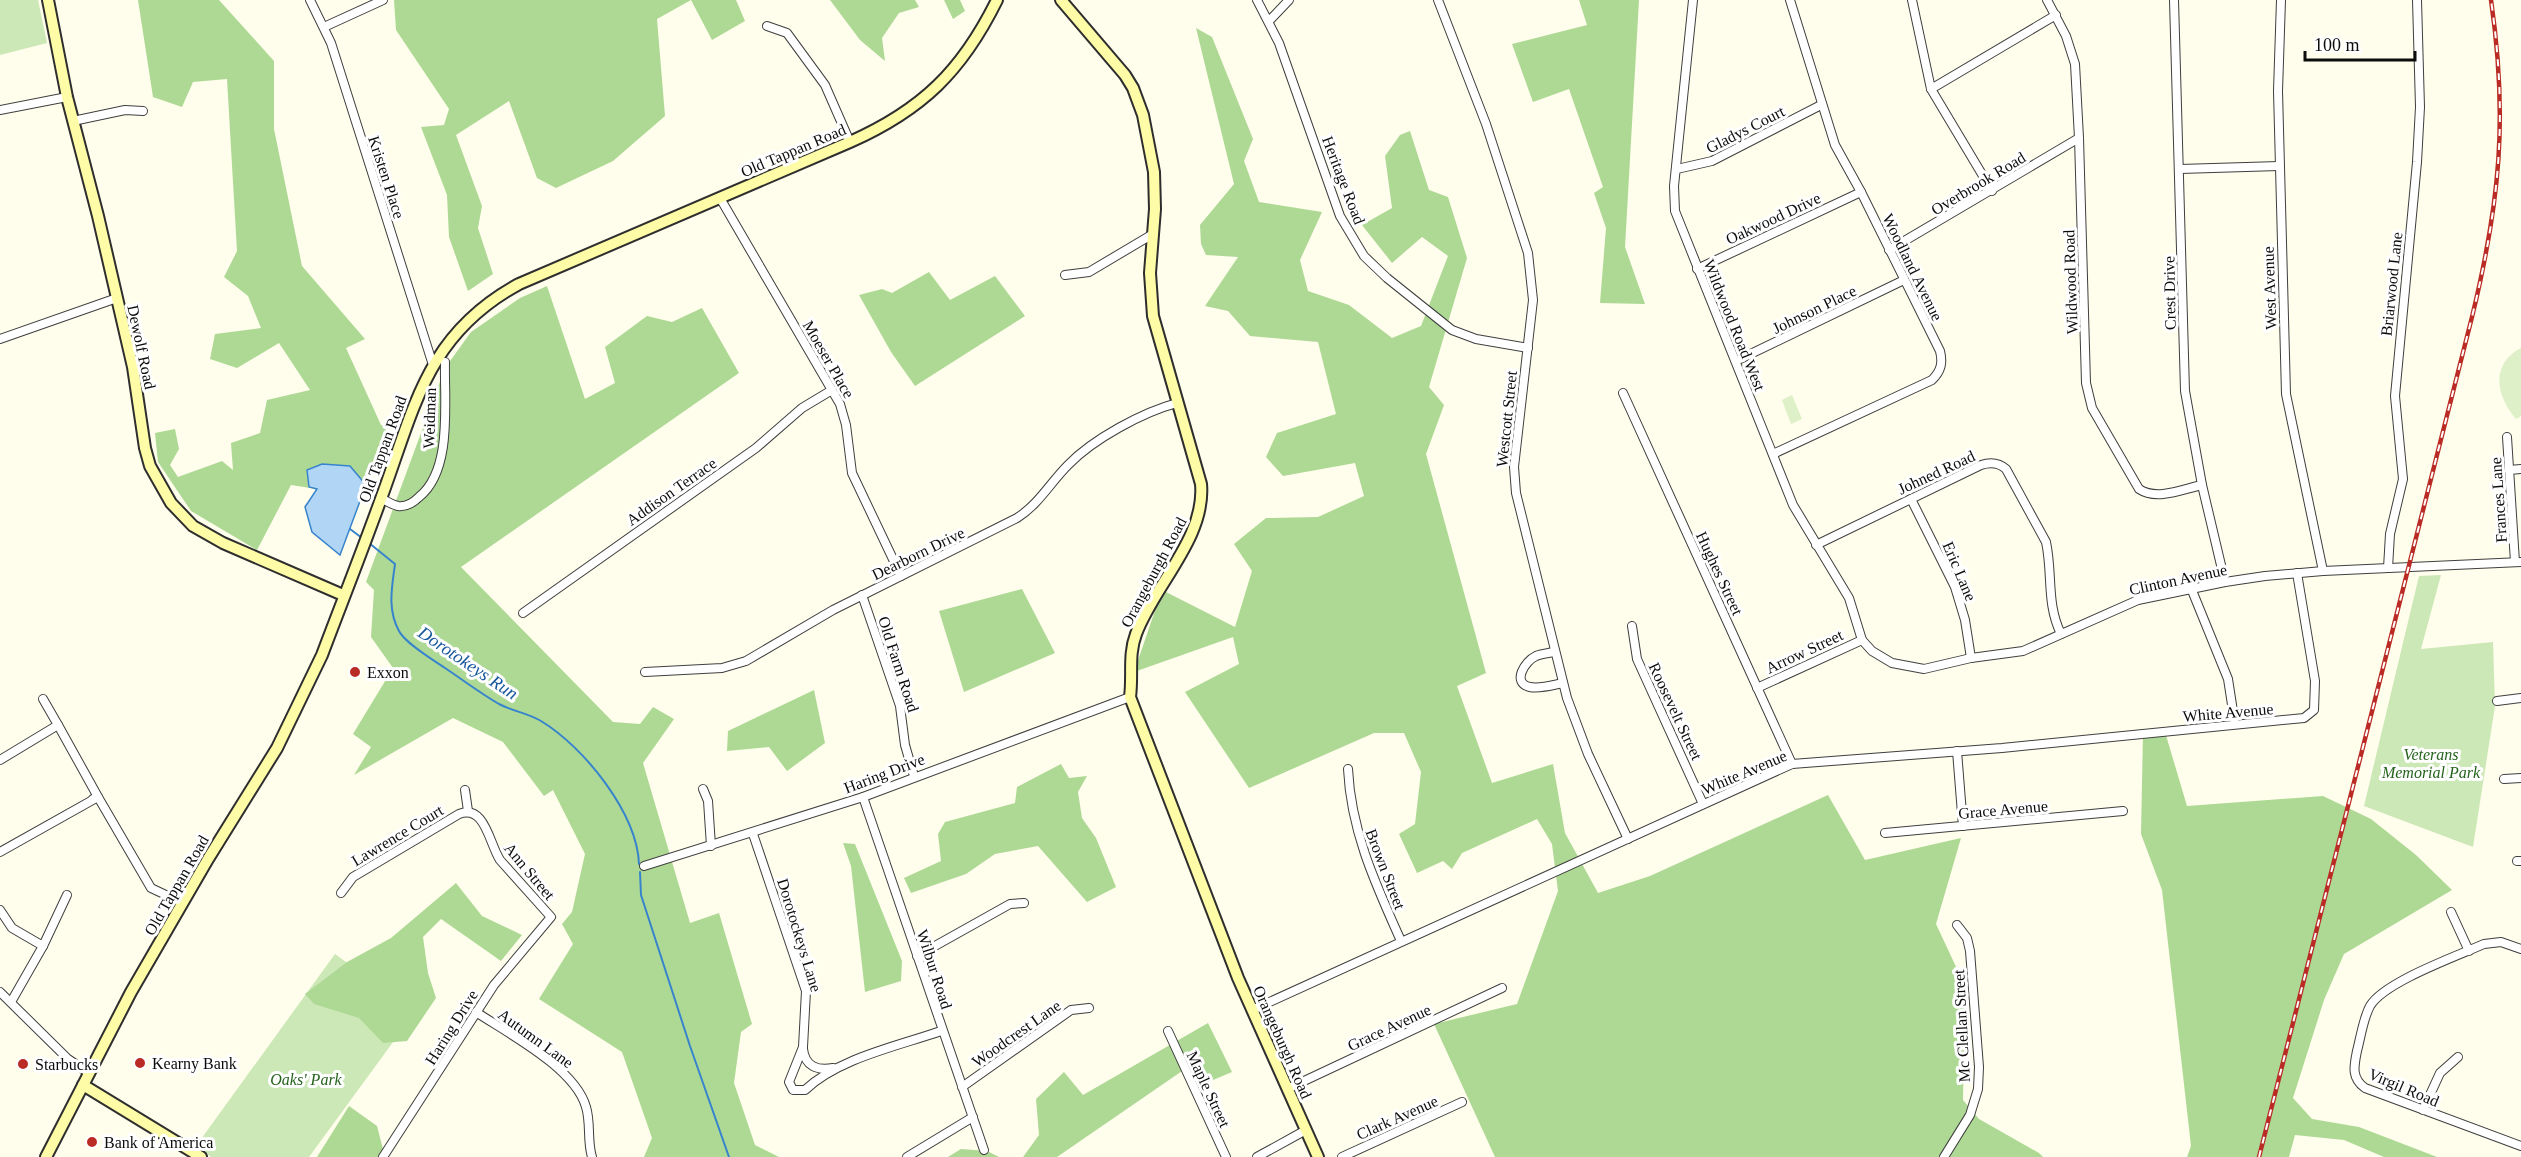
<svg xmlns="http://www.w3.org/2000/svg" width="2521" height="1157" font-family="Georgia,serif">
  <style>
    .green { fill: #cce8b6 }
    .forest { fill: #aed995 }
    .pitch { fill: #def0c8 }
    .water { fill: #b1d6f5; stroke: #3884cc; stroke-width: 1.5 }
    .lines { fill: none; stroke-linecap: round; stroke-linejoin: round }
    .stream { stroke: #3884cc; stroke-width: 2 }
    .street-casing { stroke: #3f3f3f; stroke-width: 10 }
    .secondary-casing { stroke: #2e2e2e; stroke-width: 14 }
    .street { stroke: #fff; stroke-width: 8 }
    .secondary { stroke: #fefca7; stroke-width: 10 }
    .rail-casing { stroke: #bb2b25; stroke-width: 4.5 }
    .rail { stroke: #fff; stroke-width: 2; stroke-dasharray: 7; stroke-linecap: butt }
    .poi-dot { fill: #bb2b25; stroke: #fff; stroke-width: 2 }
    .labels { text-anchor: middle; stroke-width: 6; stroke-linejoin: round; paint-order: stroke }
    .street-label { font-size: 16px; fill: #0c0c0c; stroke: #fff }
    .poi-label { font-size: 16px; fill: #0c0c0c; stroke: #fff; text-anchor: start }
    .park-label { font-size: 16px; font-style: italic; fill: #26631d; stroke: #fff }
    .water-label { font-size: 18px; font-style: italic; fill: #17579c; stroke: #fff }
  </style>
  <rect width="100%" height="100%" fill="#fffdeb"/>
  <g class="green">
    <path d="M0 0H38L47 43 0 55Z"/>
    <path d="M2441 575 2421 649 2493 642 2495 706 2473 847 2364 806 2419 576Z"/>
    <path d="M335 954 415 1012 309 1157H211L196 1146Z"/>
  </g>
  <g class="forest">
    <path d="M138 0H219L274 61V129L302 266 365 339 346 348 381 425 387 427 340 555 312 532 305 507 317 489 291 485 257 550 191 511 158 462 155 433 175 429 179 449 170 465 178 477 222 461 233 470 231 443 260 433 267 400 310 390 279 343 237 368 210 359 215 334 261 328 248 296 224 277 237 251 227 79 193 82 182 107 153 97Z"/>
    <path d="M394 0H736L745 21 712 40 691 0 657 19 665 116 613 161 556 188 537 178 509 101 456 135 482 206 478 228 493 274 468 291 449 237 447 195 421 127 444 125 449 109 396 30Z"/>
    <path d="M830 0H915L919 7 899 13 882 38 885 61 860 40Z"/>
    <path d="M944 0H960L965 11 953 19Z"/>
    <path d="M1579 0H1639L1625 247 1645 304 1600 303 1606 228 1594 193 1603 187 1569 89 1533 102 1512 44 1587 25Z"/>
    <path d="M1196 28 1212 37 1253 139 1244 161 1259 202 1322 212 1300 260 1308 291 1349 305 1392 338 1421 326 1448 256 1422 237 1392 263 1362 225 1392 208 1385 156 1400 135 1410 131 1429 190 1448 197 1467 258 1429 387 1444 405 1426 454 1486 673 1457 686 1492 783 1553 764 1565 833 1598 893 1650 876 1828 795 1865 860 1961 838 1936 924 1965 986 1963 1100 1979 1119 2039 1153 2043 1157H1495L1434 1024 1517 1004 1558 891 1552 844 1537 819 1462 853 1452 869 1443 861 1417 873 1399 834 1415 824 1421 772 1404 733H1374L1249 788 1185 692 1239 664 1233 637 1134 672 1162 590 1235 627 1252 571 1234 544 1266 518 1318 517 1364 496 1355 463 1283 476 1266 457 1277 433 1336 414 1318 342 1250 336 1228 311 1205 306 1238 257 1206 255 1201 244 1200 225 1234 184Z"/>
    <path d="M929 272 950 300 995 276 1025 316 915 386 891 352 859 295 882 289 892 293Z"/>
    <path d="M547 286 585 399 615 383 605 347 647 316 672 322 702 308 739 373 461 567 613 722 640 724 653 707 674 719 643 763 690 923 719 913 752 1024 741 1032 734 1083 755 1145 779 1157H644L652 1138 622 1052 539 999 573 944 562 924 572 912 585 854 553 790 544 796 503 742 453 718 354 775 371 747 353 734 393 668 371 637 374 590 366 582 445 368 471 332 520 298Z"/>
    <path d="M1022 589 1055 653 964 692 939 611Z"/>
    <path d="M814 690 825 743 787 771 769 747 727 751 728 731Z"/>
    <path d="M2165 732 2187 806 2323 796 2371 819 2416 855 2452 890 2344 954 2324 1000 2293 1098 2312 1119 2359 1127 2437 1157H2384L2344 1140 2295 1135 2289 1157H2187L2191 1146 2162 890 2141 834 2143 733Z"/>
    <path d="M1061 764 1069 778 1087 776 1078 792 1082 818 1096 838 1116 887 1087 902 1038 846 995 854 966 874 911 893 904 878 941 861 938 834 945 822 1015 803 1017 787Z"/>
    <path d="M843 843 855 844 902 961 901 981 865 992 851 866Z"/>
    <path d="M456 883 482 916 522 935 501 961 441 919 423 937 428 973 436 998 407 1041 383 1043 359 1018 314 1004 305 994 347 962 391 938Z"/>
    <path d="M1208 1023 1232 1072 1194 1088 1185 1069 1057 1157H1023L1039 1135 1036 1099 1064 1072 1083 1095Z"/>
    <path d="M349 1106 377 1126 383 1149 378 1157H317Z"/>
    <path d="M961 1149 987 1151 999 1157H948Z"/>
  </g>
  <g class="pitch">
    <path d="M2521 348V416L2516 419C2496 396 2490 364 2521 348Z"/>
    <path d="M1792 395 1802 419 1791 424 1782 400Z"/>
  </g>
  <path class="water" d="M322 464 350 466 366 485 340 555 312 532 305 507 317 489 309 487 307 470Z"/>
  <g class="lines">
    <g class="stream">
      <path d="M350 529 362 538"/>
      <path d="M369 543 395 564C392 587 387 609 399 631 405 643 433 660 445 668 463 680 480 693 499 704 512 711 528 713 541 721 584 747 637 813 639 864"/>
      <path d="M640 872 641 895 690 1046 729 1157"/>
    </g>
    <g class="street-casing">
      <g id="street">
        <path d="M310 0 331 43 433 365"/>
        <path d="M1257 0 1279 43 1340 216 1364 256 1387 278 1452 330 1476 339 1528 348"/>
        <path d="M1438 0 1486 124 1528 253 1533 300 1514 467 1516 493 1567 698 1588 754 1628 839"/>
        <path d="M1693 0 1674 186 1675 211 1793 505 1849 598 1862 640 1872 651 1892 663 1924 669 1971 658 2023 651 2138 600 2225 582 2265 576 2323 571 2521 562"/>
        <path d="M1912 0 1931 89 1992 191"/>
        <path d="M2047 0 2066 36 2075 64 2079 138 2086 383 2092 408 2139 489C2157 501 2183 489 2202 485"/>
        <path d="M2174 0 2185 391 2202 485 2225 582"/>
        <path d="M2281 0 2278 91 2286 394 2323 571"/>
        <path d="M1269 21 1289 0"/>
        <path d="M767 26 787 33 825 85 850 142"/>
        <path d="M324 27 383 0"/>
        <path d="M1931 89 2056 15"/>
        <path d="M0 110 67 97"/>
        <path d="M73 121 125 110 143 111"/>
        <path d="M1677 169 1712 161 1821 105"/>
        <path d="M2180 169 2279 166"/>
        <path d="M720 198 840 404 846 425 852 473 901 576"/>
        <path d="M1889 250 2079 138"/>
        <path d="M1697 269 1861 192"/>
        <path d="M1065 275 1089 272 1153 234"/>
        <path d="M0 339 117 298"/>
        <path d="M1736 361 1904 280"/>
        <path d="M1623 393 1792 764"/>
        <path d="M2507 437 2515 562"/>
        <path d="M1773 454 1932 380C1941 371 1943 363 1940 351L1861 192 1835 145 1790 0"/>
        <path d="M2509 470 2521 469"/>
        <path d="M381 498C386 501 393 505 398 506 406 507 414 502 419 497 453 470 444 402 445 362"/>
        <path d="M1911 499 1955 587 1965 620 1971 658"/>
        <path d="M1816 545 1981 465C1990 462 1998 462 2006 469L2046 542C2053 575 2046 603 2061 634"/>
        <path d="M2388 568 2390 534 2403 479 2395 396 2417 162 2420 107 2417 0"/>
        <path d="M2191 588 2228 679 2235 724"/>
        <path d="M862 595 900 706 905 745 914 776"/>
        <path d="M523 613 756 448 802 408 832 390"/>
        <path d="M1632 626 1637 659 1703 804"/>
        <path d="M1554 652C1549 653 1541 654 1536 656 1525 661 1511 683 1530 687 1540 689 1553 685 1563 683"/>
        <path d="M645 672 722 668 746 661 833 610 1017 518C1039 504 1050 483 1068 465 1093 439 1143 412 1177 403"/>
        <path d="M1757 688 1862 640"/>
        <path d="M43 699 58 725"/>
        <path d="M2497 701 2521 698"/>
        <path d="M1957 751 1963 826"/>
        <path d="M0 760 58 725 98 797 0 852"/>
        <path d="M1348 769C1351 832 1376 885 1401 941"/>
        <path d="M2504 779 2521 778"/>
        <path d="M703 789 708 801 711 846"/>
        <path d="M465 790 468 811"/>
        <path d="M863 797 984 1150"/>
        <path d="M93 799 98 797 151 888 183 903"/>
        <path d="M1885 833 2123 811"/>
        <path d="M753 834 806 991 803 1047 789 1082 793 1090H805C839 1058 898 1046 941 1031"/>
        <path d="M2517 861H2521"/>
        <path d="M644 866 863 797 1130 697"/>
        <path d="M341 893 353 877 459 814C485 804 489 843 500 860L551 917 494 985 383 1157"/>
        <path d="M0 910 12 928 43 946 11 1002"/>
        <path d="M2451 912 2469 951"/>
        <path d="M43 946 67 895"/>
        <path d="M2521 949 2501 942 2484 944C2457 956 2384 982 2370 1006 2363 1019 2361 1036 2357 1051 2354 1066 2351 1078 2365 1088L2521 1146"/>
        <path d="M917 956 1010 904 1024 903"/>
        <path d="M0 992 68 1059 89 1073"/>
        <path d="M1252 1010 1792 764 2002 748 2304 718 2314 710 2315 681 2297 573"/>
        <path d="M476 1012C509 1034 575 1068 586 1107 591 1123 587 1141 592 1157"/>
        <path d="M1168 1031 1226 1157"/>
        <path d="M803 1049C805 1066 817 1071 833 1068"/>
        <path d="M962 1087 1071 1010 1089 1008"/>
        <path d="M1287 1089 1502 988"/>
        <path d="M2423 1110 2440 1073 2458 1057"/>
        <path d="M907 1157 973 1117"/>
        <path d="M1257 1157 1306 1130"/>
        <path d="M1342 1157 1462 1102"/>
        <path d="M1944 1157 1970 1115 1978 1089 1979 1067 1970 951 1967 938 1957 925"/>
      </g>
    </g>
    <g class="secondary-casing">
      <g id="secondary">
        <path d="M48 0 67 97 98 216 133 367 145 448 150 466 171 503 193 526 223 543 343 595"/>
        <path d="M1061 0 1125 75 1133 88 1143 115 1154 172 1155 209 1150 273 1153 316 1201 484C1206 538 1154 585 1136 634 1128 655 1133 675 1130 697L1238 978 1318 1157"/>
        <path d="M83 1085 201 1157"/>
        <path d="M46 1157 131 992 208 859 277 748 322 655C342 602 363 549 382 496 415 406 427 334 519 284L850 142C922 110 962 71 997 0"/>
      </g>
    </g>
    <use href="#street" class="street"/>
    <use href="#secondary" class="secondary"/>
    <g class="rail-casing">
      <path id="rail" d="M2259 1157 2472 317C2500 202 2508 117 2491 0"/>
    </g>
    <use href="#rail" class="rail"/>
  </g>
  <g class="poi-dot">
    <circle cx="355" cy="672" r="6"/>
    <circle cx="140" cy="1063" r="6"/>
    <circle cx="23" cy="1064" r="6"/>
    <circle cx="92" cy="1142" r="6"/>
  </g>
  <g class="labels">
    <g class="street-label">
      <text transform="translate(1745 129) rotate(-27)" y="6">Gladys Court</text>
      <text transform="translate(793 150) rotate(-23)" y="6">Old Tappan Road</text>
      <text transform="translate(387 177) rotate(72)" y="6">Kristen Place</text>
      <text transform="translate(1344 180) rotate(69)" y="6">Heritage Road</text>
      <text transform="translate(1978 183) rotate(-31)" y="6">Overbrook Road</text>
      <text transform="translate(1773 218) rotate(-25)" y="6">Oakwood Drive</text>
      <text transform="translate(1913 267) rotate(64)" y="6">Woodland Avenue</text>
      <text transform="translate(2070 282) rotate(-92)" y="6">Wildwood Road</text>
      <text transform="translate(2391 284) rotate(-84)" y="6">Briarwood Lane</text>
      <text transform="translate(2269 288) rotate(-92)" y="6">West Avenue</text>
      <text transform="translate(2169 293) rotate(-91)" y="6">Crest Drive</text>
      <text transform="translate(1814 309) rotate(-26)" y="6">Johnson Place</text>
      <text transform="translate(1735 325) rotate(68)" y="6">Wildwood Road West</text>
      <text transform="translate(142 347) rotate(78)" y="6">Dewolf Road</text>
      <text transform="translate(829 359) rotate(60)" y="6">Moeser Place</text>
      <text transform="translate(429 418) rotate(-88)" y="6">Weidman</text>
      <text transform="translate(1506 419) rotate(-84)" y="6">Westcott Street</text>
      <text transform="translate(382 449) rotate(-70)" y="6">Old Tappan Road</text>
      <text transform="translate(1936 472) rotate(-25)" y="6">Johned Road</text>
      <text transform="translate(671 491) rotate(-35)" y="6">Addison Terrace</text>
      <text transform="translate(2498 500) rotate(-94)" y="6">Frances Lane</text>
      <text transform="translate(918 553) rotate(-26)" y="6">Dearborn Drive</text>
      <text transform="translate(1960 571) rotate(67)" y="6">Eric Lane</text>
      <text transform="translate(1153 572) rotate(-62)" y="6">Orangeburgh Road</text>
      <text transform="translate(1720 573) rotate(65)" y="6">Hughes Street</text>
      <text transform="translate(2178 579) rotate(-12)" y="6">Clinton Avenue</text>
      <text transform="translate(1804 651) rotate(-25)" y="6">Arrow Street</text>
      <text transform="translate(899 664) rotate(72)" y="6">Old Farm Road</text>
      <text transform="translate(1676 711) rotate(65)" y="6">Roosevelt Street</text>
      <text transform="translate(2228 712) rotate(-5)" y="6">White Avenue</text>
      <text transform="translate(1744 772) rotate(-23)" y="6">White Avenue</text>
      <text transform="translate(884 773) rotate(-21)" y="6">Haring Drive</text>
      <text transform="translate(2003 809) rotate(-5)" y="6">Grace Avenue</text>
      <text transform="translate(397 835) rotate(-31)" y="6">Lawrence Court</text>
      <text transform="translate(1386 869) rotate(69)" y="6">Brown Street</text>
      <text transform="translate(530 871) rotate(50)" y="6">Ann Street</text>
      <text transform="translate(176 885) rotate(-60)" y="6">Old Tappan Road</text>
      <text transform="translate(800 935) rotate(73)" y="6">Dorotockeys Lane</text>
      <text transform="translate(935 969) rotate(72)" y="6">Wilbur Road</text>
      <text transform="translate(1961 1026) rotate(-93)" y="6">Mc Clellan Street</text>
      <text transform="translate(451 1027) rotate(-58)" y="6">Haring Drive</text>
      <text transform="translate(1389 1027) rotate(-25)" y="6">Grace Avenue</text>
      <text transform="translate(1016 1033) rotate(-35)" y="6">Woodcrest Lane</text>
      <text transform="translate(536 1038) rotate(36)" y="6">Autumn Lane</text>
      <text transform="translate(1283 1042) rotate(66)" y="6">Orangeburgh Road</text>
      <text transform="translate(2404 1087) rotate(23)" y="6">Virgil Road</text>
      <text transform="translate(1209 1089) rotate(65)" y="6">Maple Street</text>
      <text transform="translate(1397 1117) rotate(-24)" y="6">Clark Avenue</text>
    </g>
    <g class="poi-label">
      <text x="367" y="678">Exxon</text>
      <text x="152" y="1069">Kearny Bank</text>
      <text x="35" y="1070">Starbucks</text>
      <text x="104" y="1148">Bank of America</text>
    </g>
    <g class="park-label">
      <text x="2431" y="760">Veterans<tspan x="2431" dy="18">Memorial Park</tspan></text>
      <text x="306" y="1085">Oaks' Park</text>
    </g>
    <g class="water-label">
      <text transform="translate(468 663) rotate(34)" y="6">Dorotokeys Run</text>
    </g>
  </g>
  <path d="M2305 51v9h110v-9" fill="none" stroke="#0c0c0c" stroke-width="3"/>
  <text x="2314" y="51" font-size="18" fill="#0c0c0c" stroke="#ffffff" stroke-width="4.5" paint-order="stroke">100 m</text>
</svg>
